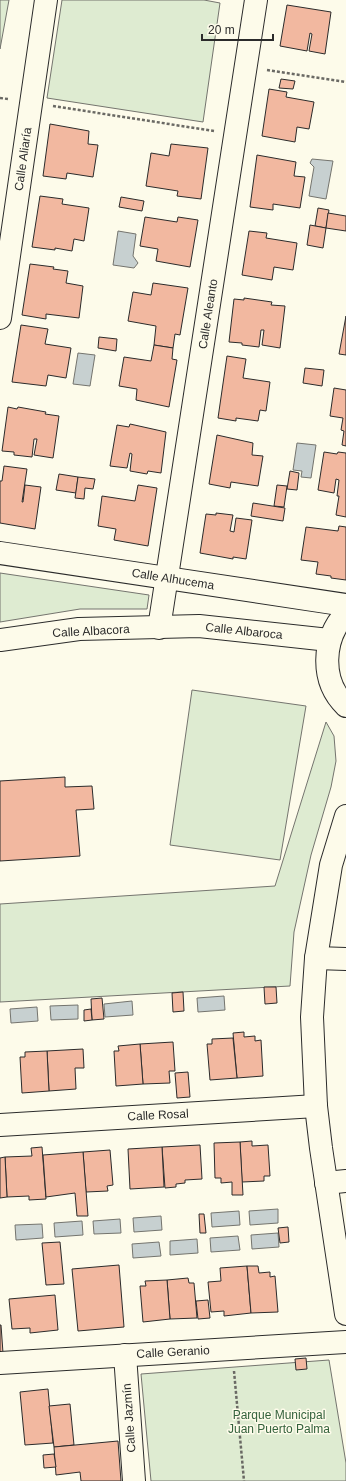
<svg xmlns="http://www.w3.org/2000/svg" width="346" height="1481" font-family="Helvetica,sans-serif">
  <style>
    .green { fill: #deebd1; stroke: #74746e }
    .water { fill: #c7d0d0; stroke: #74746e }
    .building { fill: #f2b8a0; stroke: #2b2b2b }
    .lines { fill: none; stroke-linecap: round; stroke-linejoin: round }
    .minor-casing { stroke: #2b2b2b; stroke-width: 24 }
    .major-casing { stroke: #2b2b2b; stroke-width: 24 }
    .path { stroke: #6a6964; stroke-width: 2.5; stroke-dasharray: 3 2; stroke-linecap: butt }
    .minor { stroke: #fdfbea; stroke-width: 22 }
    .major { stroke: #fdfbea; stroke-width: 22 }
    .labels { text-anchor: middle; stroke-width: 3; stroke-linejoin: round; paint-order: stroke }
    .street-label { font-size: 12px; fill: #2b2b2b; stroke: #fdfbea }
    .park-label { font-size: 12px; fill: #34623c; stroke: #fdfbea }
  </style>
  <rect width="100%" height="100%" fill="#fdfbea"/>
  <g class="green">
    <path d="M0 0H9L0 49Z"/>
    <path d="M62 0H204L220 3 203 122 47 98Z"/>
    <path d="M0 573 149 595 147 609H80L0 622Z"/>
    <path d="M192 690 306 706 280 860 170 845Z"/>
    <path d="M326 722 334 736 336 761 331 787 311 855 294 932 290 986 0 1002V904L275 886Z"/>
    <path d="M329 1360 346 1463V1481H151L141 1374Z"/>
  </g>
  <g class="water">
    <path d="M312 159 333 161 326 199 309 196 314 167 310 163Z"/>
    <path d="M118 231 136 234 133 256 138 263 134 268 113 265Z"/>
    <path d="M78 353 95 355 90 386 73 384Z"/>
    <path d="M297 443 316 445 311 478 301 477 302 471 293 470Z"/>
    <path d="M224 996 225 1010 198 1012 197 998Z"/>
    <path d="M132 1001 133 1015 105 1017 104 1004Z"/>
    <path d="M78 1005V1019L51 1020 50 1006Z"/>
    <path d="M37 1007 38 1021 11 1023 10 1009Z"/>
    <path d="M278 1209V1223L250 1225 249 1211Z"/>
    <path d="M239 1211 240 1225 212 1227 211 1213Z"/>
    <path d="M161 1216 162 1230 134 1232 133 1218Z"/>
    <path d="M120 1219 121 1233 94 1234 93 1221Z"/>
    <path d="M82 1221 83 1235 55 1237 54 1223Z"/>
    <path d="M42 1224 43 1238 16 1240 15 1225Z"/>
    <path d="M278 1233 279 1247 252 1249 251 1235Z"/>
    <path d="M238 1236 240 1250 211 1252 210 1238Z"/>
    <path d="M197 1239 198 1253 170 1255V1241Z"/>
    <path d="M159 1242 161 1256 133 1258 132 1244Z"/>
  </g>
  <g class="building">
    <path d="M287 5 331 12 325 54 309 51 312 34 310 33 307 51 280 46Z"/>
    <path d="M281 79 295 81 293 89 279 88Z"/>
    <path d="M269 89 287 92 286 97 314 102 309 129 297 127 295 142 262 136Z"/>
    <path d="M50 124 89 131 88 144 98 145 93 177 67 173 66 179 43 176Z"/>
    <path d="M171 144 208 148 201 199 177 196 178 191 146 186 151 153 169 156Z"/>
    <path d="M257 155 296 162 294 176 305 177 300 208 273 204V210L250 207Z"/>
    <path d="M40 196 63 199 62 204 89 208 84 241 74 239 72 251 55 248V250L32 247Z"/>
    <path d="M121 197 144 201 142 211 119 207Z"/>
    <path d="M318 208 329 210 326 228 315 226Z"/>
    <path d="M328 213 346 216V231L326 228Z"/>
    <path d="M145 217 177 222 178 217 198 220 190 267 156 261 158 249 140 246Z"/>
    <path d="M310 225 326 228 323 248 307 245Z"/>
    <path d="M249 231 267 233 266 238 297 243 293 270 274 267 272 280 242 275Z"/>
    <path d="M30 264 54 267 53 269 68 271 66 283 83 286 79 318 46 314V319L22 315Z"/>
    <path d="M153 283 188 288 180 335 175 334 173 348 154 345 156 326 128 321 133 292 151 295Z"/>
    <path d="M244 298 272 302 271 305 285 306 280 348 262 345 264 330H261L259 347 242 345V343L229 342 234 299 244 300Z"/>
    <path d="M346 316V355L339 354Z"/>
    <path d="M21 325 48 329 45 344 71 348 66 378 48 375 46 386 12 382Z"/>
    <path d="M99 337 117 339 116 351 98 348Z"/>
    <path d="M154 345 173 348 172 359 177 360 169 407 136 400 137 389 119 386 124 357 151 361Z"/>
    <path d="M227 356 246 359 243 378 270 382 266 411 260 410 258 421 236 418V421L218 418Z"/>
    <path d="M305 368 324 370 322 386 303 383Z"/>
    <path d="M334 388 346 390V446L342 445 344 431 341 430 343 418 330 416Z"/>
    <path d="M8 407 17 409 18 407 46 412 45 414 59 416 53 458 34 455 37 439H34L32 457 14 455V452L2 451Z"/>
    <path d="M130 424 166 432 161 473 148 471 147 474 130 471 132 454 130 453 127 468 110 466 117 425 129 427Z"/>
    <path d="M217 435 253 443 252 455 263 456 258 486 231 482 230 488 209 484Z"/>
    <path d="M324 452 337 454 338 452 346 453V517L336 515 339 496H337L339 480 336 479 334 493 318 490Z"/>
    <path d="M4 466 27 469 22 502H23L25 485 41 487 35 529 0 523V481H2Z"/>
    <path d="M290 471 299 473 297 490 287 489Z"/>
    <path d="M59 474 78 477 76 493 56 490Z"/>
    <path d="M78 477 95 479 93 489 85 488 84 499 75 498Z"/>
    <path d="M138 485 157 488 148 546 114 540 116 529 98 526 102 496 135 501Z"/>
    <path d="M277 485 287 486 284 507 274 506Z"/>
    <path d="M253 503 285 508 283 521 251 516Z"/>
    <path d="M216 513 233 515 230 531 234 532 236 518 252 520 246 559 233 557V559L200 553 206 514 216 515Z"/>
    <path d="M339 526 346 527V580L331 578V576L316 574 318 562 301 560 306 527 338 531Z"/>
    <path d="M65 777V787L92 786 94 809 76 810 80 856 0 861V781Z"/>
    <path d="M264 987H276L277 1003 265 1004Z"/>
    <path d="M183 992 184 1011 173 1012 172 993Z"/>
    <path d="M102 998 104 1019 92 1020 91 999Z"/>
    <path d="M91 1009 92 1020 84 1021V1010Z"/>
    <path d="M244 1032V1037L255 1036V1041L261 1040 263 1076 237 1078 233 1033Z"/>
    <path d="M233 1038 237 1078 210 1080 207 1044H212V1039Z"/>
    <path d="M173 1042 175 1071H169L170 1083 143 1084 140 1044Z"/>
    <path d="M140 1044 143 1084 116 1086 114 1051H119L118 1046Z"/>
    <path d="M83 1049 84 1068H75L76 1089 49 1091 47 1051Z"/>
    <path d="M47 1051 49 1091 22 1093 20 1057H25V1052Z"/>
    <path d="M188 1072 190 1097 177 1098 175 1073Z"/>
    <path d="M252 1141V1146L268 1145 270 1176H264V1181L242 1182 240 1142Z"/>
    <path d="M240 1142 243 1195H232V1182L221 1183V1178H215L214 1143Z"/>
    <path d="M200 1145 202 1179 185 1180V1183L176 1184V1187L165 1188 162 1147Z"/>
    <path d="M42 1147 46 1199 29 1200V1196L7 1197 5 1157 32 1156 31 1148Z"/>
    <path d="M162 1147 164 1187 130 1189 128 1149Z"/>
    <path d="M110 1150 113 1185 107 1186 108 1191 86 1192 83 1152Z"/>
    <path d="M83 1152 88 1216H77L75 1193 46 1197 43 1155Z"/>
    <path d="M5 1157 7 1197 0 1198V1158Z"/>
    <path d="M199 1214H204L206 1233H200Z"/>
    <path d="M288 1227 289 1242 280 1243 278 1228Z"/>
    <path d="M60 1242 64 1284 46 1285 42 1243Z"/>
    <path d="M119 1265 124 1327 78 1331 72 1269Z"/>
    <path d="M247 1266 251 1313 224 1316V1311L211 1312 208 1282 221 1281 220 1268Z"/>
    <path d="M247 1266H258L259 1273 270 1272V1277L275 1276 278 1312 251 1313Z"/>
    <path d="M188 1278 189 1283H194L197 1318 170 1319 167 1280Z"/>
    <path d="M167 1280 170 1319 143 1322 140 1286H146L145 1281Z"/>
    <path d="M55 1295 58 1330 30 1333V1328L12 1329 9 1299Z"/>
    <path d="M208 1300 210 1318 198 1319 196 1301Z"/>
    <path d="M0 1325H1L3 1353H0Z"/>
    <path d="M306 1358 307 1369 296 1370 295 1359Z"/>
    <path d="M48 1389 53 1443 25 1445 20 1392Z"/>
    <path d="M70 1404 74 1445 54 1447 49 1406Z"/>
    <path d="M118 1441 121 1481H81L80 1472 56 1475 54 1447Z"/>
    <path d="M54 1454 56 1467 44 1468 43 1455Z"/>
  </g>
  <g class="lines">
    <g class="minor-casing">
      <g id="minor">
        <path d="M0 318 46 0"/>
        <path d="M0 553 346 605"/>
        <path d="M159 628 256 0"/>
        <path d="M0 640 79 629 199 626 329 640"/>
        <path d="M316 958 346 959"/>
        <path d="M0 1125 316 1106"/>
        <path d="M326 1183 346 1181"/>
        <path d="M125 1355 134 1481"/>
        <path d="M0 1363 346 1342"/>
      </g>
    </g>
    <g class="major-casing">
      <g id="major">
        <path d="M346 613C322 639 320 681 346 706"/>
        <path d="M346 816 331 865 316 958 312 1017 316 1106 321 1148 346 1314"/>
      </g>
    </g>
    <g class="path">
      <path d="M267 70 346 82"/>
      <path d="M0 98 8 99"/>
      <path d="M53 106 214 131"/>
      <path d="M234 1371 244 1481"/>
    </g>
    <use href="#minor" class="minor"/>
    <use href="#major" class="major"/>
  </g>
  <g class="labels">
    <g class="street-label">
      <text transform="translate(23 159) rotate(-82)" y="4">Calle Aliaría</text>
      <text transform="translate(208 314) rotate(-81)" y="4">Calle Aleanto</text>
      <text transform="translate(173 579) rotate(9)" y="4">Calle Alhucema</text>
      <text transform="translate(91 631) rotate(-3)" y="4">Calle Albacora</text>
      <text transform="translate(244 631) rotate(6)" y="4">Calle Albaroca</text>
      <text transform="translate(158 1115) rotate(-3)" y="4">Calle Rosal</text>
      <text transform="translate(173 1352) rotate(-3)" y="4">Calle Geranio</text>
      <text transform="translate(129 1418) rotate(-94)" y="4">Calle Jazmín</text>
    </g>
    <g class="park-label">
      <text x="279" y="1419">Parque Municipal<tspan x="279" dy="14">Juan Puerto Palma</tspan></text>
    </g>
  </g>
  <path d="M202 34v6h71v-6" fill="none" stroke="#2b2b2b" stroke-width="2"/>
  <text x="208" y="34" font-size="12" fill="#2b2b2b" stroke="#fdfbea" stroke-width="3" paint-order="stroke">20 m</text>
</svg>
